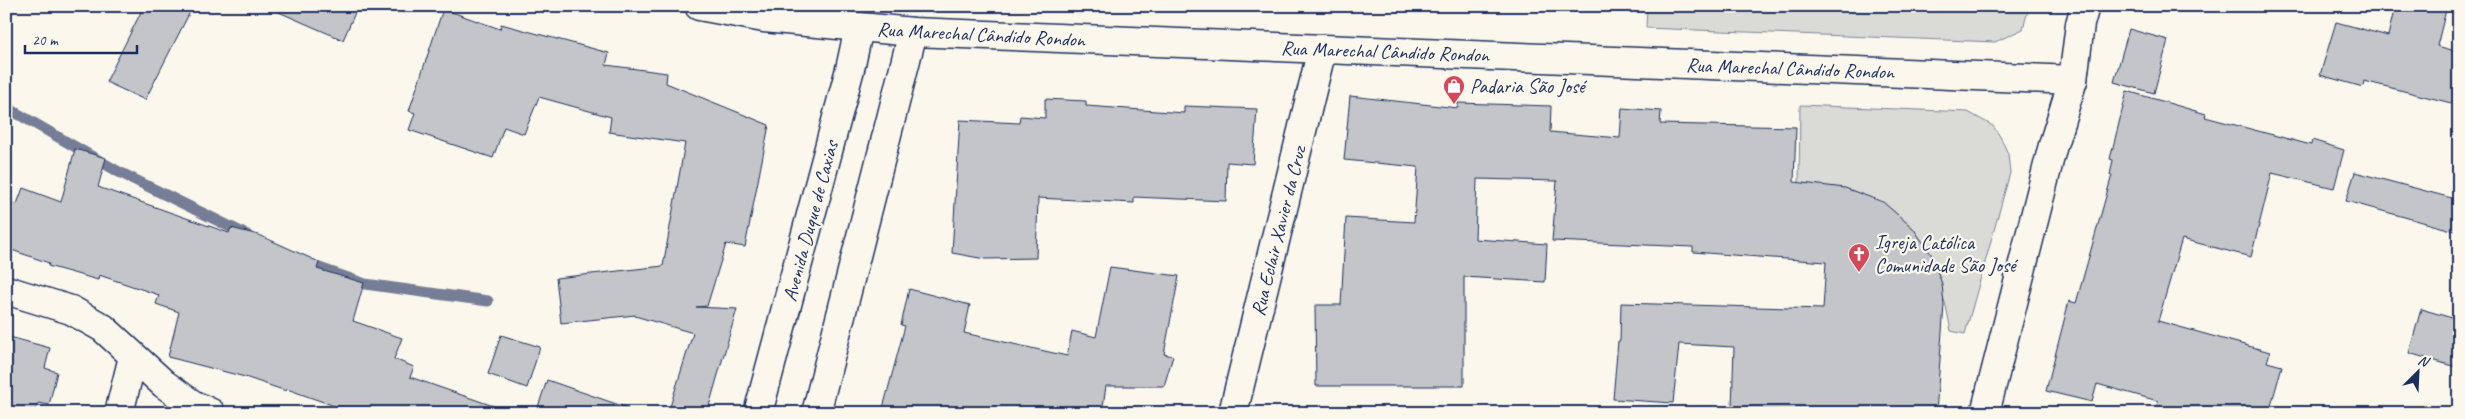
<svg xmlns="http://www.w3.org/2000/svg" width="2465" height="419" font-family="Caveat,sans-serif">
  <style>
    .green { fill: #dadad7; stroke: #7a849a }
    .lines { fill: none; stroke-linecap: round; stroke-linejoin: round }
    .stream { stroke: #747e96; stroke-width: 11 }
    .building { fill: #c3c5c9; stroke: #1b2f5e }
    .minor-casing { stroke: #1b2f5e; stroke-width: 31 }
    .tertiary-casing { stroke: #1b2f5e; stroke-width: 31 }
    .minor { stroke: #fbf7ec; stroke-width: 28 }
    .tertiary { stroke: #fbf7ec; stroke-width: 28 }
    .labels { text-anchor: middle; stroke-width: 4.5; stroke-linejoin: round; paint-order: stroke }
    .street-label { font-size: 20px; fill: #1b2f5e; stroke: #fbf7ec }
    .poi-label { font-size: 20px; fill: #1b2f5e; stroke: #fbf7ec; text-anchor: start }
  </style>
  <rect width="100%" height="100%" fill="#fbf7ec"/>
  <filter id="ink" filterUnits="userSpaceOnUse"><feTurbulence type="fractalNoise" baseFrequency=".02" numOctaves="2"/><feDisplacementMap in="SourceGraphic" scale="10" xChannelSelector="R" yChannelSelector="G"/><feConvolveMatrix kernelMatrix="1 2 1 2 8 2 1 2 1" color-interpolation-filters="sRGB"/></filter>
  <g filter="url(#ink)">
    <g class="green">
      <path d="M1647 6H2029L2023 29 1995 42 1646 28Z"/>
      <path d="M1800 105 1968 112 1993 126 2001 138 2008 154 2010 173 1965 334 1951 331 1946 306 1938 282 1799 188Z"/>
    </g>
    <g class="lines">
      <g class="stream">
        <path d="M6 107 119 172 247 235"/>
        <path d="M305 263 365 284 488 301"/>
      </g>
    </g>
    <g class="building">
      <path d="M144 6H193L145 100 106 82Z"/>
      <path d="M265 6H358L343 40Z"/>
      <path d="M2395 6H2447L2437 46 2459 52V105L2364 81 2363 87 2320 75 2336 22 2388 36Z"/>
      <path d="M443 9 500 29 501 24 609 53 606 65 667 73 666 83 769 125 745 247 726 244 707 306 696 307 737 309 707 413H668L693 333 635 316V315L561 323 556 278 663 266 685 143 609 132 611 117 539 97 524 134 504 127 493 158 409 130 415 113 409 111Z"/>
      <path d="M2129 29 2168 40 2154 93 2114 82Z"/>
      <path d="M2127 91 2206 114 2205 117 2311 145 2312 140 2344 150 2334 188 2272 173 2251 257 2182 239 2158 321 2270 352 2267 362 2282 366 2269 413H2155L2158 401 2097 384 2092 402 2046 391 2069 301 2076 303 2112 175H2110L2113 160 2110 159Z"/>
      <path d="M1350 96 1458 108V103L1551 106 1550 132 1620 138 1622 108 1661 111 1660 124 1796 127 1794 182 1845 188 1883 202 1913 228 1931 254 1942 284 1944 305 1936 413H1830L1732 408 1734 347 1679 344 1673 403 1613 399 1618 341H1620L1621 303 1823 309 1826 262 1693 252V247L1552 241 1557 181 1477 179 1475 239 1547 244 1545 282 1464 277V386H1316L1315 305H1341L1346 218 1414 222 1418 167 1344 160Z"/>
      <path d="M1045 99 1086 101V106L1184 113V106L1257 109 1253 164 1227 162 1226 201 1134 197V203L1038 198 1036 258 985 259 952 253 960 120 1019 123 1020 116 1045 118Z"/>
      <path d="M75 149 106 158 98 187 229 233 231 228 259 235 319 262 317 269 364 283 353 321 402 338 394 359 414 367 410 377 499 408 498 413H354L287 389 286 391 245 377 168 357 179 312 156 304 159 295 99 275 98 280 48 266 49 263 6 248V201L17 204 23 188 61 202Z"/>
      <path d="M2355 172 2459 200V232L2346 201Z"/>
      <path d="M1110 267 1179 276 1164 354 1173 356 1164 386H1106L1102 413H901L883 408 905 326 901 325 909 289 970 305 964 333 1067 356 1072 331 1096 337Z"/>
      <path d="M2421 309 2459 320V368L2409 353Z"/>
      <path d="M501 335 540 347 527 388 488 374Z"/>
      <path d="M6 336 50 348 45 368 57 372 49 405 38 403 35 413H6Z"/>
      <path d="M547 380 628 408 627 413H536Z"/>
    </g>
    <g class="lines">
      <g class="minor-casing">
        <g id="minor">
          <path d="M6 290 71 310 103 328 164 384 192 404 211 413"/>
          <path d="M119 413 133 357"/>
          <path d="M1233 413 1322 49"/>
        </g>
      </g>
      <g class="tertiary-casing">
        <g id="tertiary">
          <path d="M699 6 764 18 913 32 2073 80"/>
          <path d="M758 413 850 69 859 28"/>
          <path d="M816 413 913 32"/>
          <path d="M1985 413 2053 145 2073 80 2080 24 2085 6"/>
        </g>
      </g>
      <use href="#minor" class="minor"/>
      <use href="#tertiary" class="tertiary"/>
    </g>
  </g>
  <defs>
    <g id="shop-pin" transform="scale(1.125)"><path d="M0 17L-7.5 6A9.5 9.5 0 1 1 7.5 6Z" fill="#d1495b" stroke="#fbf7ec"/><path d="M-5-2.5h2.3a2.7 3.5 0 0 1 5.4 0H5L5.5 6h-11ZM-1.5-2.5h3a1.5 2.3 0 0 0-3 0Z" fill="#fff"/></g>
    <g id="church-pin" transform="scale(1.125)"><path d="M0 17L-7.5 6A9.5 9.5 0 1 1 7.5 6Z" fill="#d1495b" stroke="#fbf7ec"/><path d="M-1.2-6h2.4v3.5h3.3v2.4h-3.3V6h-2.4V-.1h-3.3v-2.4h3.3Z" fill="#fff"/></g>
  </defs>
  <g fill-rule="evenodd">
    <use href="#shop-pin" x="1454" y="86"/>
    <use href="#church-pin" x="1859" y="254"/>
  </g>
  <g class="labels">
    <g class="street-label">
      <text transform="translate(981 34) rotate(3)" y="7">Rua Marechal Cândido Rondon</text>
      <text transform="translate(1385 51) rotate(2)" y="7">Rua Marechal Cândido Rondon</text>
      <text transform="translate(1790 68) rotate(2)" y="7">Rua Marechal Cândido Rondon</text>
      <text transform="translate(810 221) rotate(-75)" y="7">Avenida Duque de Caxias</text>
      <text transform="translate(1278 231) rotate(-76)" y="7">Rua Eclair Xavier da Cruz</text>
    </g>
    <g class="poi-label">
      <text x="1470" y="93">Padaria São José</text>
      <text x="1875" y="249">Igreja Católica<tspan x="1875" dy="23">Comunidade São José</tspan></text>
    </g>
  </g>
  <rect width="2465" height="419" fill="none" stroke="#fbf7ec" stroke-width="25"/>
  <rect x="12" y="12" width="2440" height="394" fill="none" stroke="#1b2f5e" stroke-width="2" filter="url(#ink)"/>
  <g transform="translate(2418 372) rotate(24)" stroke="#fbf7ec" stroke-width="4" paint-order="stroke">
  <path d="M0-4L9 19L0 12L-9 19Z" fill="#1b2f5e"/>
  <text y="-8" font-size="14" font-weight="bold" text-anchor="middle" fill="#1b2f5e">N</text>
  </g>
  <path d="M25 45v8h112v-8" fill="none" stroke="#1b2f5e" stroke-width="2.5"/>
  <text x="32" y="45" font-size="15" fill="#1b2f5e" stroke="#fbf7ec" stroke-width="4" paint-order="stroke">20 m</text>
</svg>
